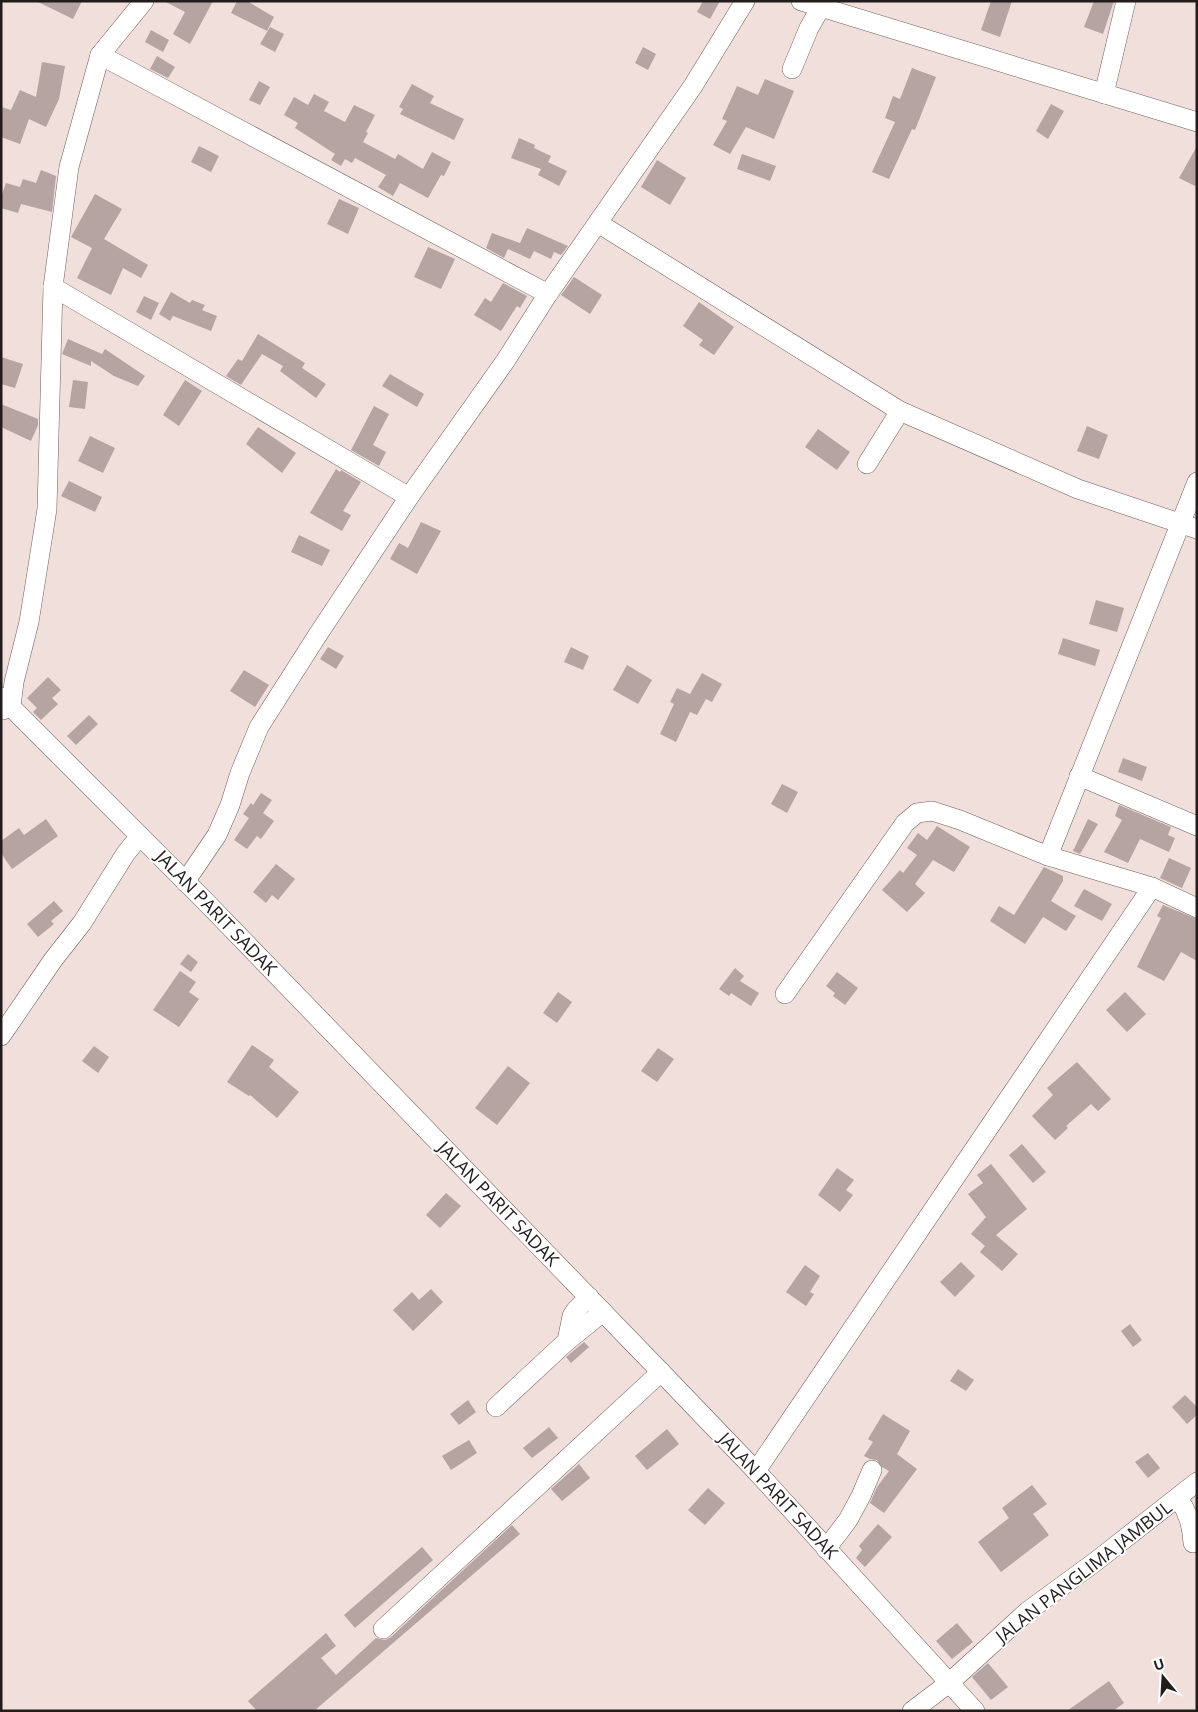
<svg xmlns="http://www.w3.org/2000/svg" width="1198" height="1712" font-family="'Open Sans',sans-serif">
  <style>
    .building { fill: #b5a4a2 }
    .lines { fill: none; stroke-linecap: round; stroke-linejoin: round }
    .minor-casing { stroke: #6d5e5c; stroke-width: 20 }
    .minor { stroke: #fff; stroke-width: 19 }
    .labels { text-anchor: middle; stroke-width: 4; stroke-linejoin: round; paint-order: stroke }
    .street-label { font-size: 18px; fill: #231c1c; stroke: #fff }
  </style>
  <rect width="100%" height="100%" fill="#f1dfdc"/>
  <g class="building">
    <path d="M36 1H82L73 19Z"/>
    <path d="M164 1H213L190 44 173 34 185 12Z"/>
    <path d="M237 1H247L274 17 267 31 231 13Z"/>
    <path d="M703 1H720L710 19 697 12Z"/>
    <path d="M991 1H1012L1000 37 981 30Z"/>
    <path d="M1094 1H1114L1103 34 1084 27Z"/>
    <path d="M270 27 284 34 275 52 260 44Z"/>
    <path d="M151 30 169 40 163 52 145 42Z"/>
    <path d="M643 47 656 54 648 70 635 63Z"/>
    <path d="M157 56 175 67 168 78 150 69Z"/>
    <path d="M42 62 65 66 59 99 46 127 29 119 20 144 1 137V107L11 110 20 90 36 97Z"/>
    <path d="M912 68 936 77 915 130 912 129 889 179 872 172 895 122 885 118 893 96 900 99Z"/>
    <path d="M765 79 794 91 774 139 746 127 730 154 713 145 727 121 722 119 737 86 758 95Z"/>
    <path d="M259 81 270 87 260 105 249 100Z"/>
    <path d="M412 84 434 96 430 103 464 119 454 140 400 114 403 109 399 107Z"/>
    <path d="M314 94 329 102 324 111 345 122 354 105 375 115 366 132 368 133 363 142 395 159 398 154 423 169 432 152 451 162 444 176 441 175 428 198 400 183 393 196 378 187 386 175 355 158 352 163 345 159 341 166 331 160 335 154 295 128 298 123 284 115 294 97 308 105Z"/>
    <path d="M1051 104 1064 111 1048 139 1036 131Z"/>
    <path d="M519 138 535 145 534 148 551 156 548 162 567 171 559 186 538 175 541 169 511 158Z"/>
    <path d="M199 146 219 156 211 172 191 162Z"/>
    <path d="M1197 146V187L1179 178Z"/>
    <path d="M742 154 776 166 770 181 737 169Z"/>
    <path d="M657 160 686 178 670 205 641 187Z"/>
    <path d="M41 170 56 176 52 212 21 204 18 213 1 208V197L6 183 20 187 23 179 36 183Z"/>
    <path d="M95 194 122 209 104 239 148 265 141 278 123 268 111 295 77 278 92 248 71 237Z"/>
    <path d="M339 199 359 208 348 234 327 224Z"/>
    <path d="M527 228 568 246 561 255 554 252 551 259 534 251 530 259 508 249 504 258 486 248 492 233 520 243Z"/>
    <path d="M428 247 455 259 441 289 414 277Z"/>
    <path d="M574 277 602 295 590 314 561 295Z"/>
    <path d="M503 283 527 296 520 308 517 306 501 331 474 315 485 298 491 302Z"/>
    <path d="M171 292 190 303 192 300 205 305 202 310 217 316 211 331 173 316 170 321 159 314Z"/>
    <path d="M144 296 159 303 151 320 136 312Z"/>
    <path d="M699 302 734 327 714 355 699 345 703 340 683 326Z"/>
    <path d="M258 334 305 363 302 368 326 384 316 398 280 371 283 366 262 354 241 385 226 376 238 359 242 361Z"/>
    <path d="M68 339 102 354 105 349 145 376 138 386 114 376 91 361V366L62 354Z"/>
    <path d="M1 357 23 364 15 388 1 384Z"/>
    <path d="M390 374 424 394 417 407 382 386Z"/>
    <path d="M73 380 88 382 85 409 69 407Z"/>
    <path d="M185 380 202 391 179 426 163 415Z"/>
    <path d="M1 404 38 419V425L31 441 1 427Z"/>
    <path d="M374 406 389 414 373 445 386 452 379 466 351 450Z"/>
    <path d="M1087 426 1108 435 1099 459 1077 451Z"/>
    <path d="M258 427 296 453 282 473 246 444Z"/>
    <path d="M818 429 850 452 837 470 805 447Z"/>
    <path d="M90 436 115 448 103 473 78 461Z"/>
    <path d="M336 469 340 472 341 470 361 482 343 511 351 515 342 531 310 513Z"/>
    <path d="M69 481 102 497 95 512 61 496Z"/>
    <path d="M421 522 441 531 417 574 390 559 399 543 408 548Z"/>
    <path d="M299 535 330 550 322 566 291 552Z"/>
    <path d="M1096 600 1124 608 1117 632 1089 624Z"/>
    <path d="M1063 638 1100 650 1095 666 1058 654Z"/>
    <path d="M328 647 344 656 336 669 320 659Z"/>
    <path d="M571 647 589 656 583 670 564 662Z"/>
    <path d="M627 665 652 680 638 704 613 690Z"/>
    <path d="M244 670 269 685 255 707 230 691Z"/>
    <path d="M702 673 722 684 712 702 706 699 697 715 690 712 676 742 660 734 674 704 670 702 677 688 690 694Z"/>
    <path d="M48 677 61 690 52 698 58 704 41 720 33 712 37 708 27 698Z"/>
    <path d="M89 715 98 724 76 745 67 736Z"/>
    <path d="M1123 758 1147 767 1142 781 1118 772Z"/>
    <path d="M782 784 798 792 787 813 771 804Z"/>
    <path d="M261 793 272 800 263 813 274 821 261 839 257 836 247 849 234 840 249 818 243 814 251 803 253 805Z"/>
    <path d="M1119 805 1171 827 1168 835 1175 838 1169 852 1140 839 1128 863 1104 852 1122 820 1115 816Z"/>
    <path d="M46 819 58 836 12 869 1 853V841L19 828 24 835Z"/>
    <path d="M1088 819 1098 824 1080 854 1073 851Z"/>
    <path d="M937 826 970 847 954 872 933 860 915 884 925 893 907 912 882 890 900 870 903 873 917 855 907 848 918 833 927 840Z"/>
    <path d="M1169 858 1191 868 1182 888 1160 878Z"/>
    <path d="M276 864 295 879 278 900 272 895 266 903 253 892Z"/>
    <path d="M1044 867 1063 876V881L1051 901 1076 916 1066 931 1043 917 1025 944 990 921 999 906 1014 915Z"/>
    <path d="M1084 889 1112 904 1102 921 1074 906Z"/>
    <path d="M54 901 63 911 51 921 54 924 38 937 27 924Z"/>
    <path d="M1163 905 1197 919V961L1181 952 1164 981 1137 967 1161 918 1157 916Z"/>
    <path d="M188 954 198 962 191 972 180 964Z"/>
    <path d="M735 968 744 976 740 981 759 993 751 1006 731 993 729 996 719 989Z"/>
    <path d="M180 971 196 982 189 992 199 999 179 1027 153 1010Z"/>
    <path d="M837 972 858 988 845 1005 833 996 835 993 826 986Z"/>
    <path d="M558 992 572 1002 557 1023 543 1013Z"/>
    <path d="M1125 992 1146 1014 1127 1032 1106 1010Z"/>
    <path d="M252 1045 274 1060 269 1067 299 1092 277 1118 250 1095 249 1096 227 1082Z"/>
    <path d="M94 1046 109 1057 98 1073 82 1061Z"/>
    <path d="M658 1048 674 1059 657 1082 641 1071Z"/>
    <path d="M1077 1062 1111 1099 1098 1111 1091 1104 1066 1126 1068 1128 1055 1140 1032 1116 1053 1095 1047 1088Z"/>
    <path d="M508 1066 530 1083 497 1125 475 1108Z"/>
    <path d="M1022 1144 1046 1172 1033 1183 1009 1155Z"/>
    <path d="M991 1164 1027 1209 996 1235 1018 1254 1002 1271 980 1252 985 1246 971 1234 986 1217 968 1194 983 1183 977 1175Z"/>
    <path d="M837 1168 854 1180 846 1190 853 1195 840 1212 818 1195Z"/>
    <path d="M446 1193 461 1206 440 1228 426 1215Z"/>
    <path d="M961 1262 975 1276 955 1297 940 1282Z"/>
    <path d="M805 1265 820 1276 810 1292 814 1294 806 1306 786 1292Z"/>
    <path d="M431 1289 443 1302 413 1331 393 1310 412 1292 419 1300Z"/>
    <path d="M1130 1324 1142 1340 1133 1347 1121 1331Z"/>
    <path d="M584 1342 589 1347 571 1363 566 1357Z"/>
    <path d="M958 1369 974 1380 966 1391 950 1381Z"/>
    <path d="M1185 1395 1197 1407V1415L1187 1424 1172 1407Z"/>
    <path d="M468 1400 476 1412 459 1425 450 1414Z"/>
    <path d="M883 1414 910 1431 897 1454 917 1469 884 1513 870 1503 877 1487 889 1471 882 1467 877 1460 870 1459 864 1456 873 1442 868 1439Z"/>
    <path d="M549 1427 558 1438 532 1458 523 1448Z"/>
    <path d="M667 1429 679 1444 647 1470 635 1456Z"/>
    <path d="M469 1440 477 1453 451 1470 442 1456Z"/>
    <path d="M1148 1453 1160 1468 1148 1478 1135 1462Z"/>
    <path d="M579 1464 590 1478 562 1501 551 1489Z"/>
    <path d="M1032 1485 1047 1504 1033 1514 1049 1535 1001 1572 978 1542 1009 1518 1002 1508Z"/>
    <path d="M708 1488 725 1503 705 1525 688 1510Z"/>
    <path d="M878 1524 892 1537 865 1567 856 1558 862 1550 859 1546Z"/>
    <path d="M512 1525 520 1534 314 1711H257L248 1701 326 1633 336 1646 321 1658 336 1675 376 1638 385 1640 391 1637Z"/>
    <path d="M422 1547 433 1560 355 1628 344 1615Z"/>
    <path d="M957 1623 973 1642 952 1659 936 1641Z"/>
    <path d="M988 1663 1008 1687 991 1700 972 1677Z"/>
    <path d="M1109 1681 1124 1703 1113 1711H1067Z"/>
  </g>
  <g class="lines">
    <g class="minor-casing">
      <g id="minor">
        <path d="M801 1 1197 122"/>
        <path d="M100 55 548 294"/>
        <path d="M792 69 809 28 821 7"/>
        <path d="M1104 94 1126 1"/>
        <path d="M598 223 900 411 1078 489 1197 529"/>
        <path d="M53 287 409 497"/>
        <path d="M867 464 900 411"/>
        <path d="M1 697 204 900 661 1372 756 1471 975 1711"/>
        <path d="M3 710 11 706 14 682 29 622 47 509 53 287 69 167 100 55 144 1"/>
        <path d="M1079 776 1197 826"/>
        <path d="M1048 856 1197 482"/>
        <path d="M185 882 217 835 230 805 240 773 259 727 317 636 409 497 506 360 548 294 693 86 745 1"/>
        <path d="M785 994 905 823 917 813 932 811 960 820 1048 856 1152 887 1197 908"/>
        <path d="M1 1036 53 960 82 923 126 853 140 836"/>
        <path d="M567 1341 603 1312"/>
        <path d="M496 1407 567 1341 572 1316 576 1310 589 1297"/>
        <path d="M756 1471 1152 887"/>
        <path d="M1178 1498C1188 1512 1192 1525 1193 1543"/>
        <path d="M826 1549 848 1520 861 1496 872 1470"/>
        <path d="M383 1629 661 1372"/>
        <path d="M912 1711 949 1683 1028 1611 1095 1562 1197 1482"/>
      </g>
    </g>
    <use href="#minor" class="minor"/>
  </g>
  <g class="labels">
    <g class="street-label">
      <text transform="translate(216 913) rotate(46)" y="6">JALAN PARIT SADAK</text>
      <text transform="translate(498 1204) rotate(46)" y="6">JALAN PARIT SADAK</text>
      <text transform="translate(778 1496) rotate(47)" y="6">JALAN PARIT SADAK</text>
      <text transform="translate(1084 1572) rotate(-38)" y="6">JALAN PANGLIMA JAMBUL</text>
    </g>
  </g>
  <rect width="1198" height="1712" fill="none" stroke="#231c1c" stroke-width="5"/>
  <g transform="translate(1163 1677) rotate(342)" stroke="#ffffff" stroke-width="4" paint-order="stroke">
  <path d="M0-4L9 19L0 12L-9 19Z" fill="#231c1c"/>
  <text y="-8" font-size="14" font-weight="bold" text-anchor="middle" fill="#231c1c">U</text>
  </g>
</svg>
